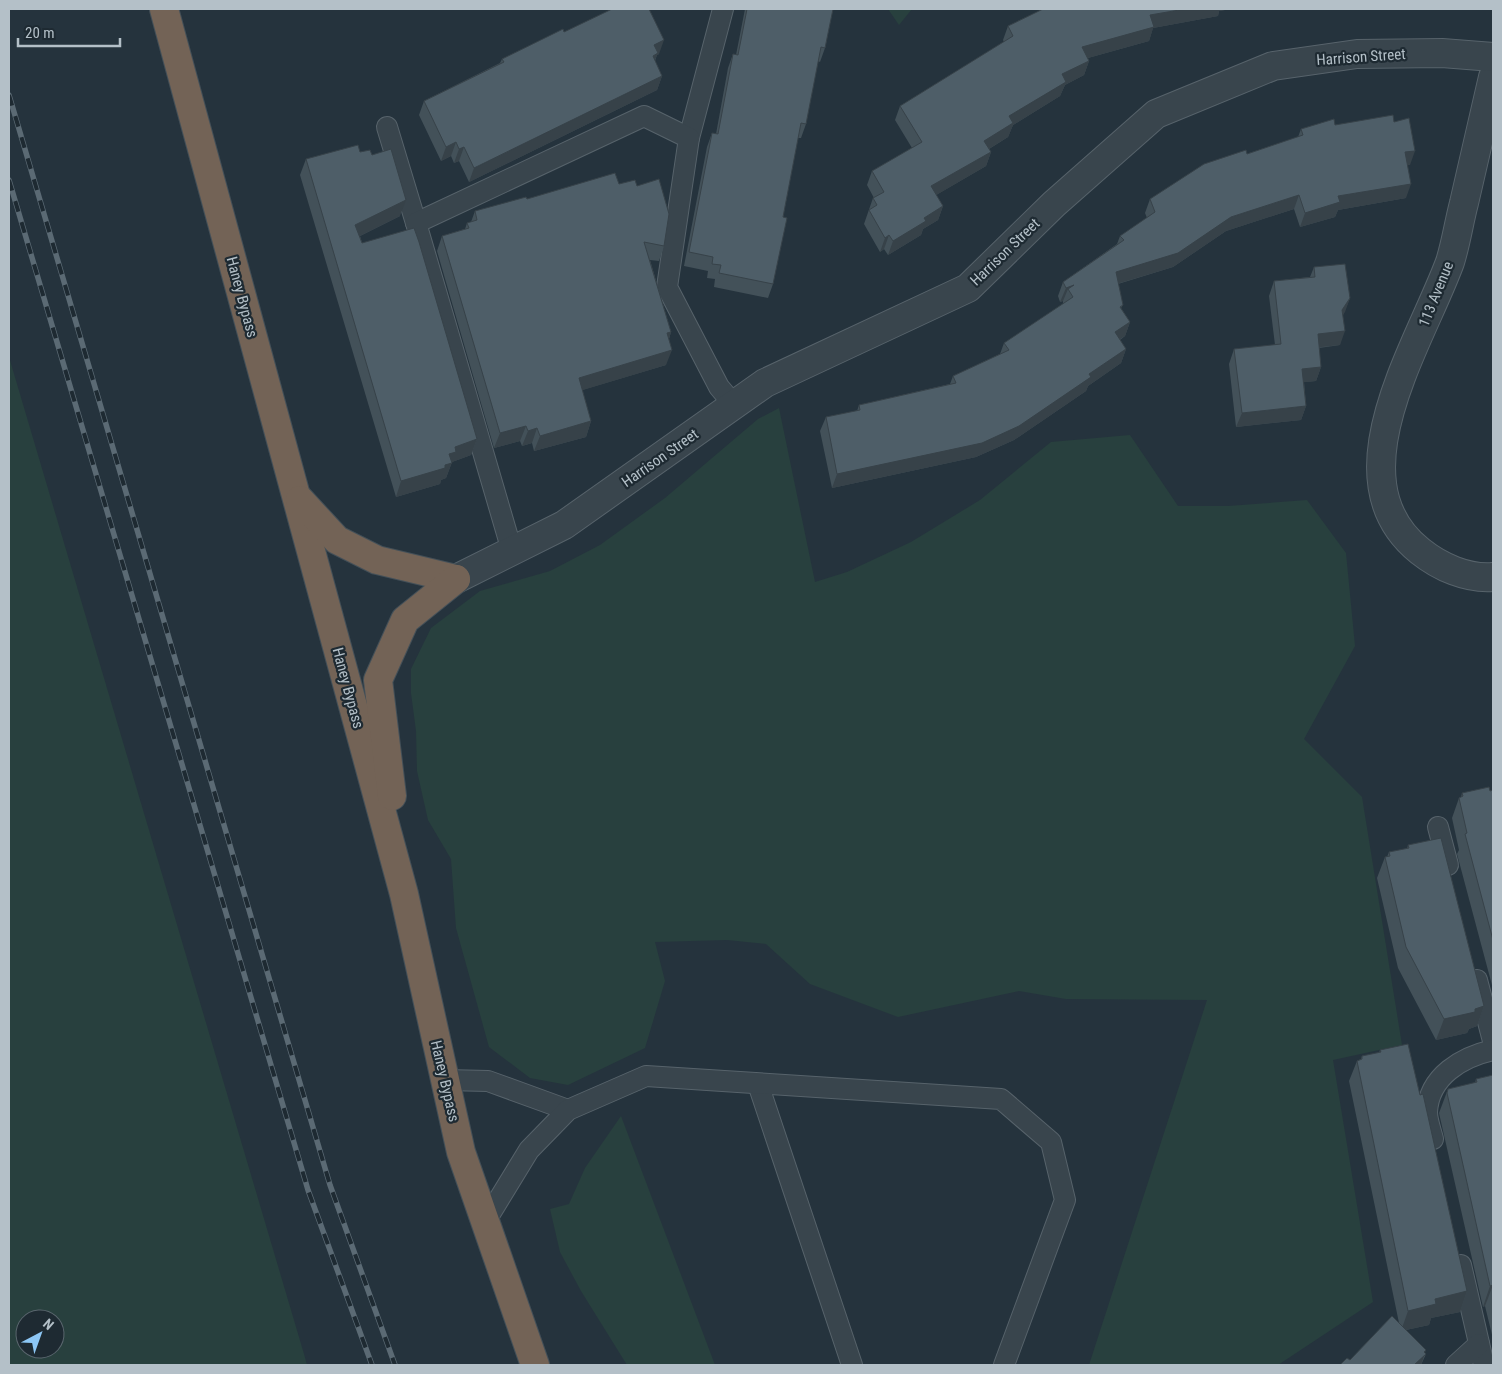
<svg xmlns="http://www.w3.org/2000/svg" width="1502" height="1374" font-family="'Roboto Condensed',sans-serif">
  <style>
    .green { fill: #28403e; fill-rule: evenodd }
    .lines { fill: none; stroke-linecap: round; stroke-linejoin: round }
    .lane-casing { stroke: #57636b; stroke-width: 22 }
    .street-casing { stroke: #57636b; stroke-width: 30 }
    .highway-casing { stroke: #445058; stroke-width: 30 }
    .lane { stroke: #39454d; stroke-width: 20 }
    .street { stroke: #39454d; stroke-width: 28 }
    .highway { stroke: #736356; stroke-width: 28 }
    .rail-casing { stroke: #5b6a74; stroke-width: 5.5 }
    .rail { stroke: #1e2a32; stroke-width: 4; stroke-dasharray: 11; stroke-linecap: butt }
    .wall { fill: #435159 }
    .shaded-wall { fill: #374249 }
    .building { fill: #4e5e68; stroke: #374249 }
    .labels { text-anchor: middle; stroke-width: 4.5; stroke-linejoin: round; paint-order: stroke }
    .street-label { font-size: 15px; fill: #b4c0c8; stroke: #1e2a32 }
  </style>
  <rect width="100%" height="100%" fill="#25333d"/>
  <g class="green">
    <path d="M888 9H912L899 25Z"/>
    <path d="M9 357 304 1354 307 1365H9ZM25 1319H55V1349H25Z"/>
    <path d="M779 408 815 582 847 572 911 542 980 500 1051 442 1130 435 1178 506H1228L1307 500 1346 553 1355 646 1304 739 1362 797 1402 1045 1333 1060 1373 1302 1278 1365H1089L1207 1000 1066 999 1019 991 898 1017 810 984 766 944 727 940 655 942 665 981 645 1048 568 1085 530 1078 489 1047 456 928 451 859 428 820 417 771 416 731 411 693V669L431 628 480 591 550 571 600 545 665 498 758 419Z"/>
    <path d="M621 1116 715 1365H627L581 1291 560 1252 550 1209 569 1204 585 1168Z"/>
  </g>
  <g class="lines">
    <g class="lane-casing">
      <g id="lane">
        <path d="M387 127 416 223"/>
        <path d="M689 138 723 9"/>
        <path d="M512 551 416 223 644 116 689 138 667 287 719 387 735 406"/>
        <path d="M1438 827 1448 865"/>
        <path d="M1477 980 1493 1041"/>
        <path d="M445 1080 488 1081 568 1110"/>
        <path d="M758 1084 852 1365"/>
        <path d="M1433 1139C1431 1131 1427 1120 1427 1112 1429 1076 1462 1057 1493 1050"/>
        <path d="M485 1222 529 1150 568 1110 646 1076 1001 1099 1051 1142 1065 1200 1004 1365"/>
        <path d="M1461 1265 1484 1365"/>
        <path d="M1456 1365 1479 1344"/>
      </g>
    </g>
    <g class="street-casing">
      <g id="street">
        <path d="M1493 77C1483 119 1474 161 1464 203 1459 222 1456 243 1450 262 1420 344 1330 479 1420 551 1440 567 1467 579 1493 577"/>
        <path d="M456 579 564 525 765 383 968 288 1054 204 1156 114 1273 66 1357 54 1442 53 1493 57"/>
      </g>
    </g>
    <g class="highway-casing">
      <g id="highway">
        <path d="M164 9 404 894 461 1152 535 1365"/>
        <path d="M300 500 337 540 377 560 456 579"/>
        <path d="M392 796 378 680 405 620 456 579"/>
      </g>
    </g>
    <use href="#lane" class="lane"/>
    <use href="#street" class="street"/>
    <use href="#highway" class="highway"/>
    <g class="rail-casing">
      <g id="rail">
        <path d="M9 95 330 1185 395 1365"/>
        <path d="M9 180 308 1190 372 1365"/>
      </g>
    </g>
    <use href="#rail" class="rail"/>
  </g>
  <g class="wall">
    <path d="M745 9H833L825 48 820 62 818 61 806 124 801 138H798L783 217 773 284 768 298 714 287 715 279 707 278 708 271 684 266 707 147 712 133 716 134 728 68 733 54 736 55Z"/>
    <path d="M1043 9H1231L1219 11 1218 16 1153 28 1149 41 1088 58 1089 61 1084 75 1065 85 1060 96 1013 125 1008 137 989 149 991 152 986 166 936 195 943 206 938 220 923 229 921 235 888 255 884 249 880 252 864 224 873 198H874L867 185 872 171 912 148 895 120 900 106 1004 42 1003 40 1008 26Z"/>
    <path d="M564 32 659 54 657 55 655 61 662 76 657 90 469 182 459 161 454 163 451 156 441 161 419 115 424 101 500 63 502 59Z"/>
    <path d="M1394 122 1410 165H1407L1406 198 1338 210 1335 217 1300 227 1294 209 1226 231 1173 267 1118 284 1123 305 1121 308 1130 322 1125 336 1120 340 1126 349 1121 363 1088 386 1086 391 1014 440 976 457 832 488 820 431 826 417 857 411 859 405 950 384 953 376 1000 354 1004 343 1063 304V301L1060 302 1058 296 1063 282 1117 244 1120 236 1147 218 1145 213 1150 199 1247 154 1298 137 1301 129 1335 125Z"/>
    <path d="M360 152 372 155 400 216 360 236 362 243 477 439 471 455 452 462 446 478 441 480 440 484 396 497 300 175 306 159Z"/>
    <path d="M619 184 637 186 664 246 659 261 650 260 671 332 669 339 666 365 582 390 591 421 586 437 534 451 532 443 522 446 520 441 494 448 437 251 442 236 465 229 467 223 471 222 475 211 527 199Z"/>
    <path d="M1314 267 1350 298 1343 315 1340 345 1319 348 1321 367 1316 381 1304 382 1306 406 1301 420 1236 427 1229 364 1234 349 1275 345 1269 296 1274 281 1310 277Z"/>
    <path d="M1493 790V989L1457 854 1459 850 1452 818 1459 798 1461 797 1462 793Z"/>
    <path d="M1408 845 1484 1006 1477 1026 1469 1029 1467 1033 1436 1040 1398 968 1377 878 1385 857H1387L1389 852 1407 849Z"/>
    <path d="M1380 1050 1467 1291 1460 1312 1431 1318 1429 1325 1406 1330 1426 1354 1421 1365H1340L1350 1360 1399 1323 1349 1081 1357 1061 1361 1059 1362 1056 1379 1053Z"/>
    <path d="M1493 1075V1339L1485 1306 1483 1307 1439 1113 1448 1089 1475 1083 1476 1079Z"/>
  </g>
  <g class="shaded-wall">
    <path d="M1185 9H1231L1219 11 1218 16 1153 28 1149 41 1077 61 1082 47 1150 15Z"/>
    <path d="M664 40 659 54 657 55 652 67 654 45Z"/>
    <path d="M1089 61 1084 75 1065 85 1060 96 1013 125 1008 137 979 155 984 141 1009 116 1062 74Z"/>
    <path d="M662 76 657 90 469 182 474 168Z"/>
    <path d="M456 142 451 156 441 161 446 147Z"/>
    <path d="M464 147 459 161 454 163 459 149Z"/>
    <path d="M1415 151 1410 165 1400 166 1405 152Z"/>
    <path d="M991 152 986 166 926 201 931 186Z"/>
    <path d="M1411 184 1406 198 1338 210 1335 217 1300 227 1305 213 1338 196Z"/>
    <path d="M1299 195 1294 209 1226 231 1173 267 1110 286 1116 272 1231 217Z"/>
    <path d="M406 200 400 216 350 241 355 225Z"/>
    <path d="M943 206 938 220 923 229 921 235 888 255 893 241 924 218Z"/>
    <path d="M889 235 884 249 880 252 885 238Z"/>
    <path d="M1074 285 1068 289 1063 301 1060 302 1066 288Z"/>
    <path d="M1350 298 1345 312 1337 324 1342 310Z"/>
    <path d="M1130 322 1125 336 1109 346 1115 332Z"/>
    <path d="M1345 331 1340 345 1312 348 1318 334Z"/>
    <path d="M671 332 666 348 667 333Z"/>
    <path d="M1126 349 1121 363 1088 386 1086 391 1014 440 976 457 832 488 837 474 1089 374Z"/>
    <path d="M672 350 666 365 573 393 579 378Z"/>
    <path d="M1321 367 1316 381 1297 383 1302 369Z"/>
    <path d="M1306 406 1301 420 1236 427 1242 413Z"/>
    <path d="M591 421 586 437 534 451 540 436Z"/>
    <path d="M526 426 520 441 494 448 500 433Z"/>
    <path d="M537 428 532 443 522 446 528 431Z"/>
    <path d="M477 439 471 455 452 462 446 478 441 480 440 484 396 497 401 481 449 454 455 447Z"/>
    <path d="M1484 1006 1477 1026 1469 1029 1467 1033 1436 1040 1444 1019Z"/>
    <path d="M1493 1285 1485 1306 1483 1307 1490 1286Z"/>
    <path d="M1467 1291 1460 1312 1431 1318 1429 1325 1401 1331 1408 1311 1435 1299Z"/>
    <path d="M1426 1350 1421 1365H1414L1424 1352Z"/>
  </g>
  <g class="building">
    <path d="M612 9H649L664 40 654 45 658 53 653 56 662 76 474 168 464 147 459 149 456 142 446 147 424 101 504 62 502 59 563 29 564 32Z"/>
    <path d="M747 9H833L825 48 821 47 806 124 801 123 783 217 787 218 773 284 719 273 721 265 712 264 713 257 689 252 712 133 718 134 733 54 738 55Z"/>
    <path d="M1043 9H1185L1150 15 1154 27 1082 47 1089 61 1062 74 1066 82 1009 116 1013 123 984 141 991 152 931 186 943 206 924 218 926 221 893 241 889 235 885 238 869 210 877 205 873 198 884 192 872 171 922 142 900 106 1013 36 1008 26Z"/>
    <path d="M1393 115 1394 122 1409 118 1415 151 1405 152 1411 184 1338 196 1340 202 1305 213 1299 195 1231 217 1178 253 1116 272 1123 305 1120 307 1130 322 1115 332 1126 349 1089 374 1091 377 1019 426 982 443 837 474 826 417 860 410 859 405 956 383 953 376 1009 350 1004 343 1073 297 1068 289 1074 285 1066 288 1063 282 1124 240 1120 236 1155 212 1150 199 1204 164 1246 150 1247 154 1303 135 1301 129 1334 119 1335 125Z"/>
    <path d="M358 145 360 152 370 150 372 155 391 149 406 200 355 225 362 243 414 228 419 242 477 439 455 447 456 452 449 454 452 463 445 465V468L401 481 306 159Z"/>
    <path d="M615 173 619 184 635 180 637 186 659 179 669 214 664 246 644 242 671 332 667 333 672 350 579 378 591 421 540 436 537 428 528 431 526 426 500 433 442 236 469 228 467 223 477 220 475 211 526 197 527 199Z"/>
    <path d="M1345 264 1350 298 1342 310 1345 331 1318 334 1321 367 1302 369 1306 406 1242 413 1234 349 1281 344 1274 281 1315 277 1314 267Z"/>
    <path d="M1489 787 1490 791 1493 790V940L1465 834 1467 833 1459 798 1463 796 1462 793Z"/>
    <path d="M1441 838 1484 1006 1475 1009V1012L1444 1019 1406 947 1385 857 1390 856 1389 852 1409 848 1408 845Z"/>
    <path d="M1408 1044 1420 1095 1423 1094 1467 1291 1435 1299 1436 1304 1408 1311 1357 1061 1362 1059V1056L1381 1052 1380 1050Z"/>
    <path d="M1493 1075V1287V1285L1490 1286 1447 1093 1448 1089 1477 1082 1476 1079Z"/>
    <path d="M1392 1316 1426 1350 1424 1352 1426 1354 1414 1365H1340L1347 1358 1350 1360Z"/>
  </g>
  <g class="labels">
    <g class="street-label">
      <text transform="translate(1361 57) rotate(-4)" y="5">Harrison Street</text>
      <text transform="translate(1005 252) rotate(-44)" y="5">Harrison Street</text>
      <text transform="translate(1436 294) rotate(-68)" y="5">113 Avenue</text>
      <text transform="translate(242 297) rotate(75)" y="5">Haney Bypass</text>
      <text transform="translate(660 458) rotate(-35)" y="5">Harrison Street</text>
      <text transform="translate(348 688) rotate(75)" y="5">Haney Bypass</text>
      <text transform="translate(445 1081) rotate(77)" y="5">Haney Bypass</text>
    </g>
  </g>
  <rect width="1502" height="1374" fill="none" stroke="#b4c0c8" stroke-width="20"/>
  <g transform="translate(40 1334) rotate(41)"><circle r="24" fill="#1e2a32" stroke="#5a666e"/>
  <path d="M0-4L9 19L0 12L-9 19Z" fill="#8dc7f5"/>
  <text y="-8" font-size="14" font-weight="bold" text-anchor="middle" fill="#b4c0c8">N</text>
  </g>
  <path d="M18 38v8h102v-8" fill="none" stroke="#b4c0c8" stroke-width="2.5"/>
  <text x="25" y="38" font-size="15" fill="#b4c0c8" stroke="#1e2a32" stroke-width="4" paint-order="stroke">20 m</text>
</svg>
